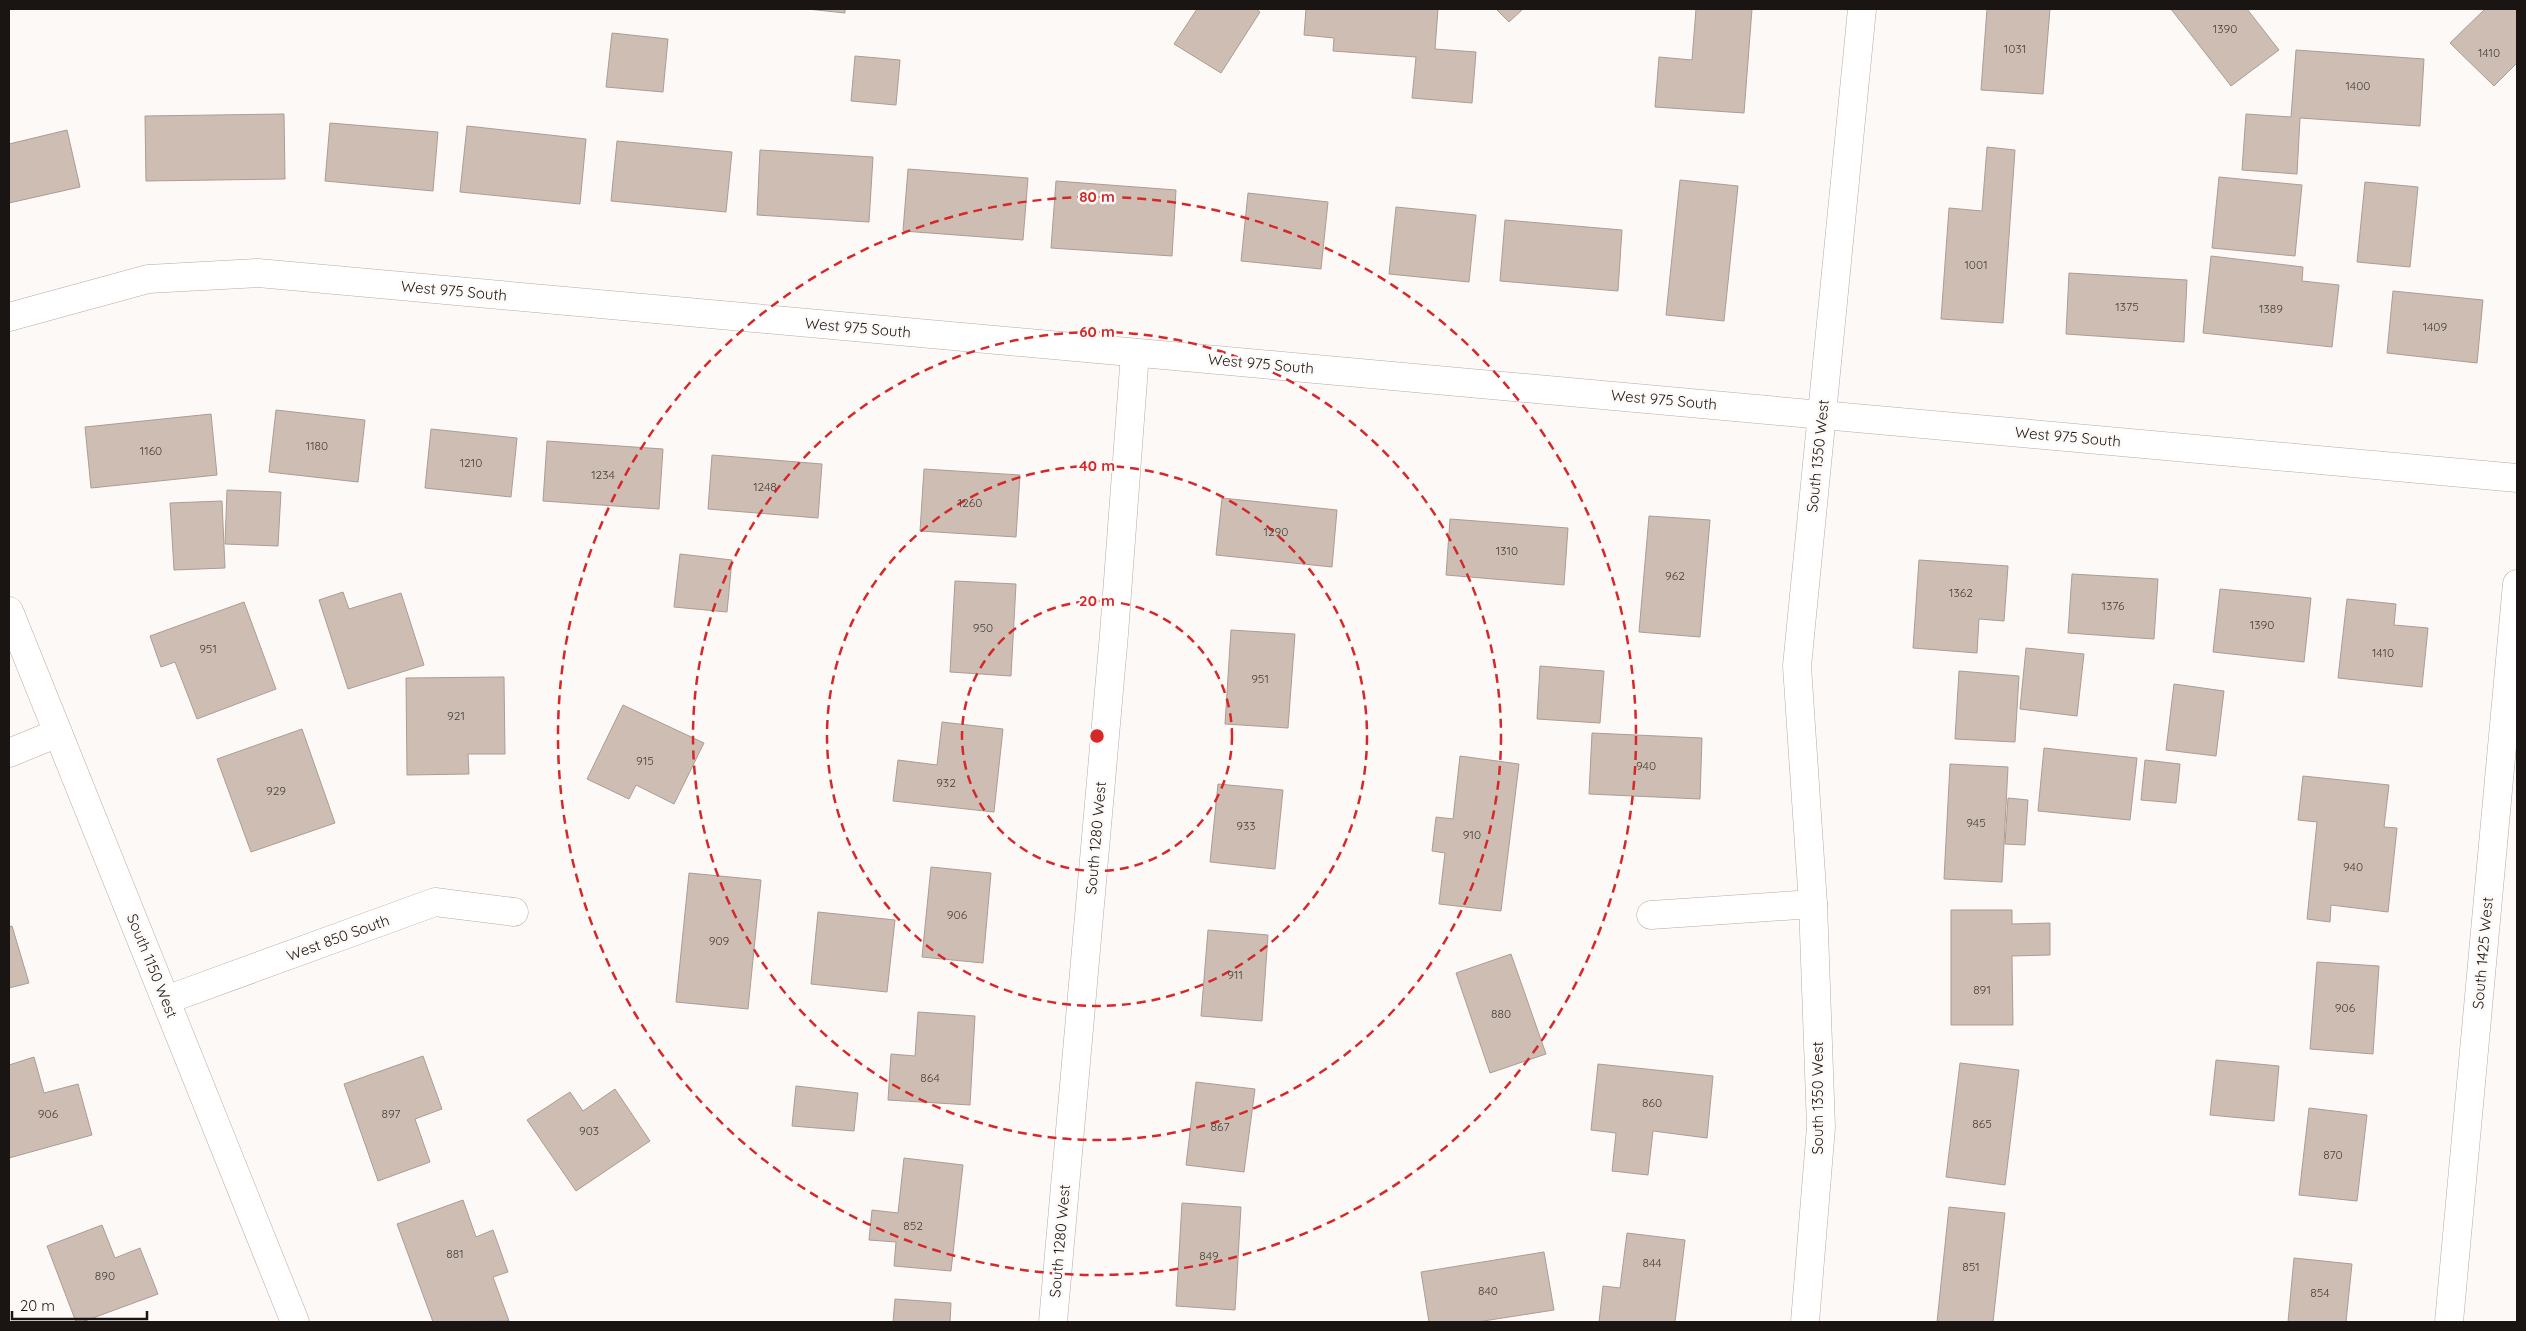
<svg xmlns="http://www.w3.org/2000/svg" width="2526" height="1331" font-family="Quicksand,sans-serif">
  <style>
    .building { fill: #cdbdb3; stroke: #ac9d93 }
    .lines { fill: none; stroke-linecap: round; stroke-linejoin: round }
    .minor-casing { stroke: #baaaa1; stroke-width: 29 }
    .minor { stroke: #fff; stroke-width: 28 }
    .ring { fill: none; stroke: #d62828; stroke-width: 2.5; stroke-dasharray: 9 6 }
    .labels { text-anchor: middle; stroke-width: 5; stroke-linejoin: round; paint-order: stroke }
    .number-label { font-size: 12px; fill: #473f3a }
    .street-label { font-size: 15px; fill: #1a1512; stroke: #fdf9f7 }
    .centre { fill: #d62828; stroke: #fdf9f7; stroke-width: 2.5 }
    .ring-label { font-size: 15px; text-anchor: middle; font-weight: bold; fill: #d62828; stroke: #fdf9f7; stroke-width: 5; stroke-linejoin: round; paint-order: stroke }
  </style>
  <rect width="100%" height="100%" fill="#fdf9f7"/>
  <g class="building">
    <path d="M807 9H845V13Z"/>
    <path d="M1197 9H1256L1260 12 1221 73 1174 44Z"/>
    <path d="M1306 9H1438L1435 49 1476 52 1472 103 1412 98 1416 57 1333 51 1334 38 1304 35Z"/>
    <path d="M1496 9H1523L1509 22Z"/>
    <path d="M1696 9H1752L1744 113 1655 107 1659 57 1692 60Z"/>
    <path d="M1987 9H2050L2043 94 1981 90Z"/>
    <path d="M2171 9H2247L2279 50 2231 86Z"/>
    <path d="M2485 9H2517V63L2494 86 2450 43Z"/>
    <path d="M612 33 668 39 663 92 606 87Z"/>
    <path d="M2296 50 2424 59 2420 126 2300 118 2297 174 2242 170 2246 114 2291 117Z"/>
    <path d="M855 56 900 60 896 105 851 101Z"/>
    <path d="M284 114 285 179 146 181 145 116Z"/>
    <path d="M330 123 438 132 433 191 325 181Z"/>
    <path d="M467 126 586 139 580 204 460 192Z"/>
    <path d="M67 130 80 187 9 203V144Z"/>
    <path d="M617 141 732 152 726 212 611 201Z"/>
    <path d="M1987 147 2015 150 2003 323 1941 319 1949 208 1982 211Z"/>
    <path d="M760 150 873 157 869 222 757 215Z"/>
    <path d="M908 169 1028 178 1023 240 903 231Z"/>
    <path d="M2219 177 2302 185 2295 256 2212 248Z"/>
    <path d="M1680 180 1738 186 1724 321 1666 315Z"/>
    <path d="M1056 181 1176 190 1172 256 1051 248Z"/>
    <path d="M2365 182 2418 187 2410 267 2357 262Z"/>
    <path d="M1248 193 1328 202 1321 269 1241 261Z"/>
    <path d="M1396 207 1476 215 1469 282 1389 274Z"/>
    <path d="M1505 220 1622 230 1618 291 1500 281Z"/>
    <path d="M2211 256 2303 267 2302 281 2339 285 2332 347 2203 333Z"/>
    <path d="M2069 273 2187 280 2184 342 2066 334Z"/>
    <path d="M2393 291 2483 300 2477 363 2387 353Z"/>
    <path d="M276 410 365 420 358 482 269 472Z"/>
    <path d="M211 414 217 475 91 488 85 427Z"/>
    <path d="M431 429 517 438 511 497 425 488Z"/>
    <path d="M547 441 663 449 659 509 543 501Z"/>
    <path d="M712 455 822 464 818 518 708 509Z"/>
    <path d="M924 469 1020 475 1016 537 920 531Z"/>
    <path d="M227 490 281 492 278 546 225 544Z"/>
    <path d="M1222 498 1337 510 1332 567 1216 555Z"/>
    <path d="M222 501 225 568 174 570 170 503Z"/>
    <path d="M1649 516 1710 520 1700 637 1639 632Z"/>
    <path d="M1450 519 1568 528 1564 585 1446 575Z"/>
    <path d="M680 554 732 560 727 612 674 607Z"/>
    <path d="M1919 560 2008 566 2004 621 1979 619 1977 653 1913 648Z"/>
    <path d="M2072 574 2158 579 2154 639 2068 633Z"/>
    <path d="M955 581 1016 584 1011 676 950 672Z"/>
    <path d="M2220 589 2311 598 2304 662 2213 652Z"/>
    <path d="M343 592 349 609 401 593 424 665 348 689 319 600Z"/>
    <path d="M2347 599 2396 604 2394 625 2428 628 2422 687 2338 678Z"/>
    <path d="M244 602 276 689 197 719 175 662 161 667 150 636Z"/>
    <path d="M1231 630 1295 634 1288 728 1225 724Z"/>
    <path d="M2026 648 2084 654 2077 716 2020 709Z"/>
    <path d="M1540 666 1604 671 1600 723 1537 719Z"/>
    <path d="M1959 671 2019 676 2015 742 1955 739Z"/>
    <path d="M504 677 505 754H468L469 774 407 775 406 678Z"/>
    <path d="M2174 684 2224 691 2216 756 2166 750Z"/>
    <path d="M623 705 704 743 674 804 636 785 629 799 587 779Z"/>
    <path d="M942 722 1003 729 994 812 893 801 898 760 937 765Z"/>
    <path d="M302 729 335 823 251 852 217 759Z"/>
    <path d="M1592 733 1702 738 1700 799 1589 794Z"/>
    <path d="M2044 748 2137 758 2130 820 2038 811Z"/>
    <path d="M1460 756 1519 764 1501 911 1439 904 1445 853 1432 851 1436 817 1453 819Z"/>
    <path d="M2145 760 2180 764 2176 803 2141 800Z"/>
    <path d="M1950 764 2008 767 2002 882 1944 879Z"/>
    <path d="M2303 776 2389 785 2384 827 2397 828 2388 912 2331 905 2330 922 2307 919 2317 822 2298 820Z"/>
    <path d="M1218 784 1283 790 1275 869 1210 862Z"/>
    <path d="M2008 798 2028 800 2025 845 2005 844Z"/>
    <path d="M931 867 991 873 983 963 922 957Z"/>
    <path d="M689 873 761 880 748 1009 676 1002Z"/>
    <path d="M1951 910H2012V924L2050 923V955L2012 956 2013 1025H1951Z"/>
    <path d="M818 912 895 920 887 992 811 984Z"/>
    <path d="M12 926 29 983 9 988V927Z"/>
    <path d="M1208 930 1268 935 1262 1021 1201 1016Z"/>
    <path d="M1511 954 1546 1054 1490 1073 1456 973Z"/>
    <path d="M2317 962 2379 966 2373 1054 2310 1049Z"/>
    <path d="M918 1012 975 1016 970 1105 888 1100 891 1054 915 1056Z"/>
    <path d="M423 1056 442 1109 415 1119 430 1162 378 1181 344 1084Z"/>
    <path d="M34 1057 44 1093 78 1084 92 1135 9 1158V1065Z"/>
    <path d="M2216 1060 2279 1066 2274 1121 2210 1115Z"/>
    <path d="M1960 1063 2019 1070 2005 1185 1946 1177Z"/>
    <path d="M1598 1064 1713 1076 1707 1138 1653 1131 1648 1175 1612 1171 1616 1133 1591 1130Z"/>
    <path d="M1196 1082 1255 1089 1244 1172 1186 1165Z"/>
    <path d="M796 1086 858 1093 854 1131 792 1126Z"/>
    <path d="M615 1089 650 1141 576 1191 527 1120 570 1092 583 1111Z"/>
    <path d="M2309 1108 2367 1115 2357 1201 2299 1195Z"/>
    <path d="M904 1158 963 1165 951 1271 894 1266 896 1242 869 1240 872 1210 898 1213Z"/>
    <path d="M463 1200 476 1237 493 1230 508 1272 493 1277 509 1321 433 1322 397 1224Z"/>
    <path d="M1182 1203 1241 1207 1235 1310 1176 1306Z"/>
    <path d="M1949 1207 2005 1213 1993 1322H1937Z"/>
    <path d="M102 1225 115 1258 140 1248 158 1294 82 1322H76L47 1246Z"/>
    <path d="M1627 1233 1685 1240 1675 1322H1599L1603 1286 1620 1288Z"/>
    <path d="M1544 1252 1554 1310 1477 1322H1429L1421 1272Z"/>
    <path d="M2294 1258 2352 1264 2346 1322H2288Z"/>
    <path d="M895 1299 951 1303 950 1322H893Z"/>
  </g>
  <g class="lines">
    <g class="minor-casing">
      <g id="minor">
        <path d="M9 317 148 279 258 273 2517 478"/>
        <path d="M9 611 295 1322"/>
        <path d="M9 753 58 733"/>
        <path d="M1651 915 1813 904"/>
        <path d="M166 1000 435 902 514 912"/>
        <path d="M1053 1322 1114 634 1135 353"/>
        <path d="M1805 1322 1821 1127 1813 904 1797 666 1862 9"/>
        <path d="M2449 1322 2517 584"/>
      </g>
    </g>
    <use href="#minor" class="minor"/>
  </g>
  <g class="ring">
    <circle cx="1097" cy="736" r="135"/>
    <circle cx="1097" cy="736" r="270"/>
    <circle cx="1097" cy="736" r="404"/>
    <circle cx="1097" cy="736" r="539"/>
  </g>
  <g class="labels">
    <g class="number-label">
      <text x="2225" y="33">1390</text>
      <text x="2015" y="53">1031</text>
      <text x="2489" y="57">1410</text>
      <text x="2358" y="90">1400</text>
      <text x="1976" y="269">1001</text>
      <text x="2127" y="311">1375</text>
      <text x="2271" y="313">1389</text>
      <text x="2435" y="331">1409</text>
      <text x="317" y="450">1180</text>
      <text x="151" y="455">1160</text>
      <text x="471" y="467">1210</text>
      <text x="603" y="479">1234</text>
      <text x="765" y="491">1248</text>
      <text x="970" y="507">1260</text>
      <text x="1276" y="536">1290</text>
      <text x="1507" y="555">1310</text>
      <text x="1675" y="580">962</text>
      <text x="1961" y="597">1362</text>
      <text x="2113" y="610">1376</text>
      <text x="2262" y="629">1390</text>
      <text x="983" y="632">950</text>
      <text x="208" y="653">951</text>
      <text x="2383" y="657">1410</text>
      <text x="1260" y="683">951</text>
      <text x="456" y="720">921</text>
      <text x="645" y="765">915</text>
      <text x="1646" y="770">940</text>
      <text x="946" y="787">932</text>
      <text x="276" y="795">929</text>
      <text x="1976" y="827">945</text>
      <text x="1246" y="830">933</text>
      <text x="1472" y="839">910</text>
      <text x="2353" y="871">940</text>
      <text x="957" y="919">906</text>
      <text x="719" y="945">909</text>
      <text x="1235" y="979">911</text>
      <text x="1982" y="994">891</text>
      <text x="2345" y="1012">906</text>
      <text x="1501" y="1018">880</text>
      <text x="930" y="1082">864</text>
      <text x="1652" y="1107">860</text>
      <text x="48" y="1118">906</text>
      <text x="391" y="1118">897</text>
      <text x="1982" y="1128">865</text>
      <text x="1220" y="1131">867</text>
      <text x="589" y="1135">903</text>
      <text x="2333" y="1159">870</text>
      <text x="913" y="1230">852</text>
      <text x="455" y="1258">881</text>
      <text x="1209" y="1260">849</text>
      <text x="1652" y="1267">844</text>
      <text x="1971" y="1271">851</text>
      <text x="105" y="1280">890</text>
      <text x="1488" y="1295">840</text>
      <text x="2320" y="1297">854</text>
    </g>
    <g class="street-label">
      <text transform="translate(454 291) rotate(5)" y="5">West 975 South</text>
      <text transform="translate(858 328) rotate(5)" y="5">West 975 South</text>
      <text transform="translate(1261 364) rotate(5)" y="5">West 975 South</text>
      <text transform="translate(1664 400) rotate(5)" y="5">West 975 South</text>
      <text transform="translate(2068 437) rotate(5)" y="5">West 975 South</text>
      <text transform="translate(1818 456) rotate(-84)" y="5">South 1350 West</text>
      <text transform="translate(1096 838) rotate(-85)" y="5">South 1280 West</text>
      <text transform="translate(338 938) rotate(-20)" y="5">West 850 South</text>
      <text transform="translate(2483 953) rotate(-85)" y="5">South 1425 West</text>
      <text transform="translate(152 966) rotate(68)" y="5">South 1150 West</text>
      <text transform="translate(1818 1098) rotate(-90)" y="5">South 1350 West</text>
      <text transform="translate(1060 1241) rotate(-85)" y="5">South 1280 West</text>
    </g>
  </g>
  <circle cx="1097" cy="736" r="8" class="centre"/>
  <g class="ring-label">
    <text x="1097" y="202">80 m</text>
    <text x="1097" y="337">60 m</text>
    <text x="1097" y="471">40 m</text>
    <text x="1097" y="606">20 m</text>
  </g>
  <rect width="2526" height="1331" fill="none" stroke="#1a1512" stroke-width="20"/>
  <path d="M12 1311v8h135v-8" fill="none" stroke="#1a1512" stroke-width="2.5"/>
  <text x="20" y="1311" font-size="15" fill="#1a1512" stroke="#fdf9f7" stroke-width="4" paint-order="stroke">20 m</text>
</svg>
